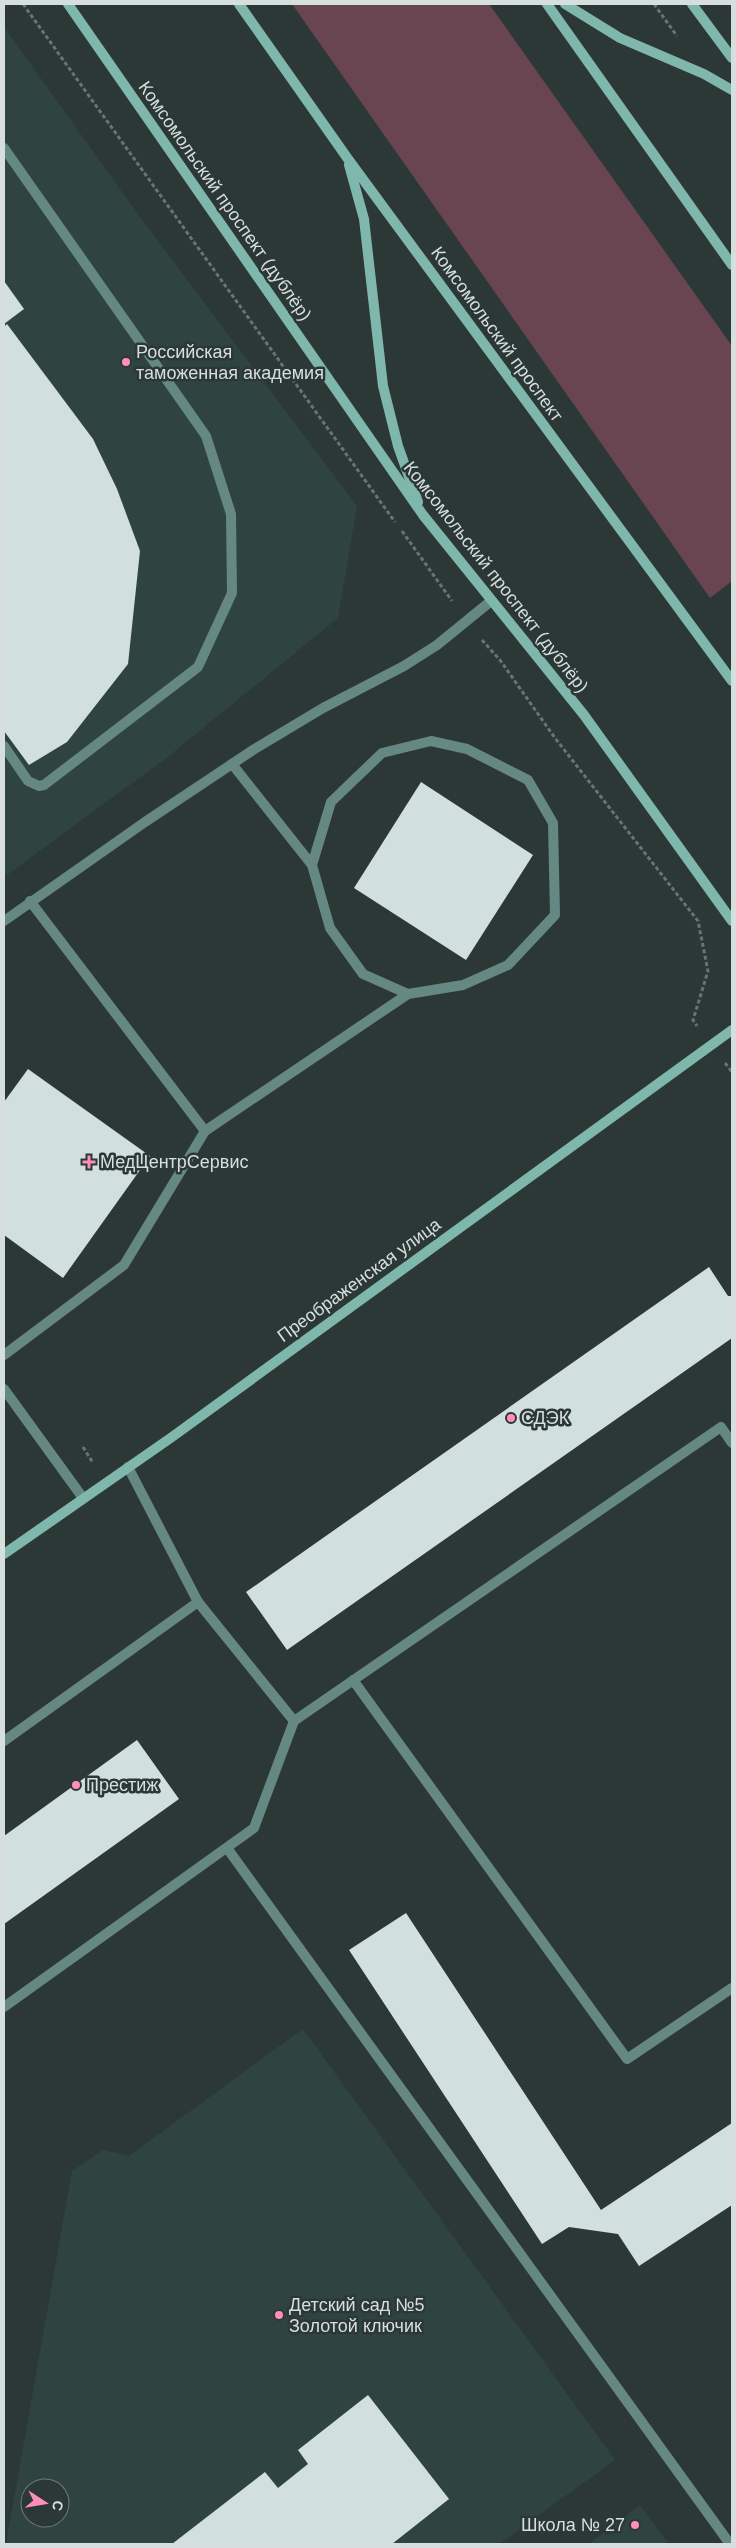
<svg xmlns="http://www.w3.org/2000/svg" width="736" height="2548" font-family="Arial,sans-serif">
  <style>
    .built { fill: #2f4440; fill-rule: evenodd }
    .green { fill: #694552 }
    .building { fill: #d1e0dd }
    .lines { fill: none; stroke-linecap: round; stroke-linejoin: round }
    .path { stroke: #697472; stroke-width: 3; stroke-dasharray: 4 2.5; stroke-linecap: butt }
    .lane { stroke: #668882; stroke-width: 10 }
    .street { stroke: #668882; stroke-width: 10 }
    .secondary { stroke: #7fb7ad; stroke-width: 10 }
    .poi-dot { fill: #ff8ebb; stroke: #2c3836; stroke-width: 2 }
    .labels { text-anchor: middle; stroke-width: 5; stroke-linejoin: round; paint-order: stroke }
    .street-label { font-size: 18px; fill: #d7dfde; stroke: #2c3836 }
    .poi-label { font-size: 18px; fill: #d7dfde; stroke: #2c3836; text-anchor: start }
  </style>
  <rect width="100%" height="100%" fill="#2c3836"/>
  <g class="built">
    <path d="M4 27 140 217 357 506 338 618 165 759 4 877Z"/>
    <path d="M303 2029 615 2460 499 2544H6L72 2171 103 2150 129 2156ZM30 2488H60V2518H30Z"/>
    <path d="M640 2505 669 2544H589Z"/>
  </g>
  <path class="green" d="M292 4H489L732 346V581L710 598Z"/>
  <g class="building">
    <path d="M4 281 24 309 4 324Z"/>
    <path d="M7 324 93 439 117 489 140 551 128 664 67 742 29 765 4 731V327Z"/>
    <path d="M421 782 533 855 466 960 354 888Z"/>
    <path d="M28 1069 150 1156 63 1278 4 1235V1102Z"/>
    <path d="M709 1267 728 1296H732V1338L287 1650 246 1592Z"/>
    <path d="M137 1740 179 1799 4 1924V1836Z"/>
    <path d="M406 1913 601 2210 732 2123V2205L639 2266 618 2234 569 2227 542 2244 349 1950Z"/>
    <path d="M368 2395 449 2499 392 2544H172L265 2472 278 2488 308 2464 298 2450Z"/>
  </g>
  <g class="lines">
    <g class="path">
      <path d="M23 4 395 522"/>
      <path d="M654 4 677 36"/>
      <path d="M402 531 452 601"/>
      <path d="M482 640 500 660 555 738 698 921 708 971 693 1020 697 1026"/>
      <path d="M725 1063 732 1072"/>
      <path d="M83 1447 93 1463"/>
    </g>
    <g class="lane">
      <path d="M4 148 206 436 231 514 232 593 198 667 44 785 39 786 28 781 4 746"/>
      <path d="M232 764 312 865"/>
      <path d="M205 1131 408 994 463 985 508 965 555 915 553 823 528 780 467 749 431 741 382 753 331 802 312 865 330 928 363 974 408 994"/>
      <path d="M4 1355 124 1265 205 1131 30 901"/>
      <path d="M4 1389 83 1498"/>
      <path d="M128 1467 198 1602 294 1721"/>
      <path d="M353 1680 627 2059 732 1988"/>
      <path d="M4 1741 198 1602"/>
      <path d="M227 1848 730 2544"/>
      <path d="M4 2007 254 1828 294 1721 721 1427 732 1443"/>
    </g>
    <path class="street" d="M4 921 145 822 253 750 323 708 404 666 437 645 491 601"/>
    <g class="secondary">
      <path d="M68 4 423 515 584 715 732 921"/>
      <path d="M239 4 348 159 732 681"/>
      <path d="M547 4 732 265"/>
      <path d="M565 4 620 38 704 74 732 90"/>
      <path d="M692 4 732 58"/>
      <path d="M349 165 364 219 383 386 398 446 418 502"/>
      <path d="M4 1554 172 1437 732 1030"/>
    </g>
  </g>
  <g class="poi-dot">
    <circle cx="126" cy="362" r="5"/>
    <path d="M86.5 1154.5h5v5h5v5h-5v5h-5v-5h-5v-5h5z"/>
    <circle cx="511" cy="1418" r="5"/>
    <circle cx="76" cy="1785" r="5"/>
    <circle cx="279" cy="2315" r="5"/>
    <circle cx="635" cy="2525" r="5"/>
  </g>
  <g class="labels">
    <g class="street-label">
      <text transform="translate(225 201) rotate(55)" y="6">Комсомольский проспект (дублёр)</text>
      <text transform="translate(497 334) rotate(54)" y="6">Комсомольский проспект</text>
      <text transform="translate(496 577) rotate(52)" y="6">Комсомольский проспект (дублёр)</text>
      <text transform="translate(359 1280) rotate(-36)" y="6">Преображенская улица</text>
    </g>
    <g class="poi-label">
      <text x="136" y="358">Российская<tspan x="136" dy="21">таможенная академия</tspan></text>
      <text x="100" y="1168">МедЦентрСервис</text>
      <text x="521" y="1424">СДЭК</text>
      <text x="86" y="1791">Престиж</text>
      <text x="289" y="2311">Детский сад №5<tspan x="289" dy="21">Золотой ключик</tspan></text>
      <text x="625" y="2531" text-anchor="end">Школа № 27</text>
    </g>
  </g>
  <rect width="736" height="2548" fill="none" stroke="#d7dfde" stroke-width="10"/>
  <g transform="translate(45 2503) rotate(102)"><circle r="24" fill="#2c3836" stroke="#707b79"/>
  <path d="M0-4L9 19L0 12L-9 19Z" fill="#ff8ebb"/>
  <text y="-8" font-size="14" font-weight="bold" text-anchor="middle" fill="#d7dfde">С</text>
  </g>
</svg>
